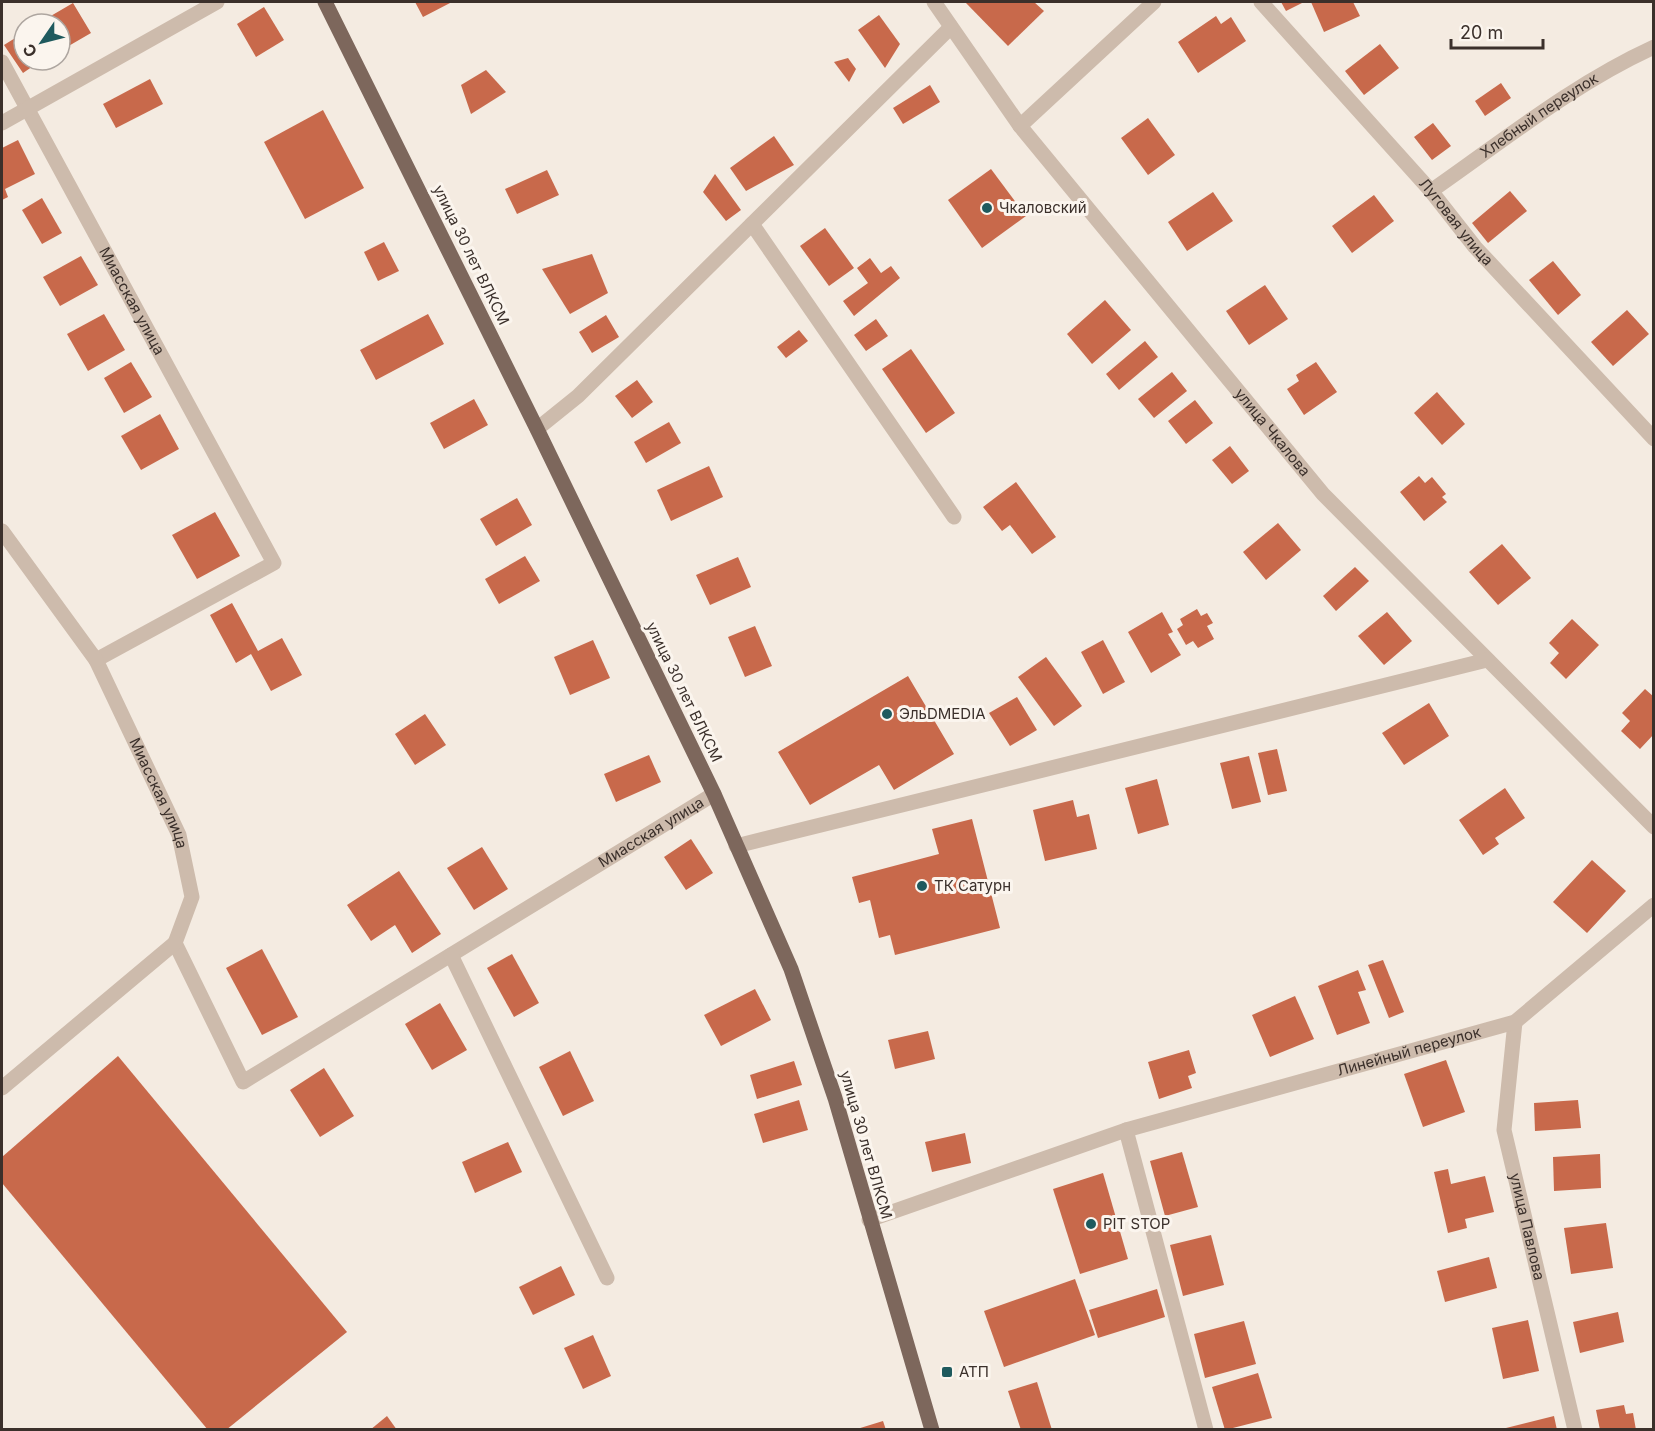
<svg xmlns="http://www.w3.org/2000/svg" width="1655" height="1431" font-family="Inter,sans-serif">
  <style>
    .building { fill: #c8694b }
    .lines { fill: none; stroke-linecap: round; stroke-linejoin: round }
    .minor { stroke: #cdbbac; stroke-width: 15 }
    .major { stroke: #7d675c; stroke-width: 15 }
    .poi-dot { fill: #1f5a5e; stroke: #fbf5ee; stroke-width: 2 }
    .labels { text-anchor: middle; stroke-width: 6; stroke-linejoin: round; paint-order: stroke }
    .street-label { font-size: 15px; fill: #3b302b; stroke: #fbf5ee }
    .poi-label { font-size: 15px; fill: #3b302b; stroke: #fbf5ee; text-anchor: start }
  </style>
  <rect width="100%" height="100%" fill="#f4ebe1"/>
  <g class="building">
    <path d="M415 2H452L423 17Z"/>
    <path d="M965 2H1034L1044 11 1008 46Z"/>
    <path d="M1281 2H1304L1286 11Z"/>
    <path d="M1311 2H1353L1360 16 1324 32Z"/>
    <path d="M73 3 91 33 60 51V24H37Z"/>
    <path d="M264 7 284 40 256 57 237 24Z"/>
    <path d="M879 15 900 44 885 68 858 30Z"/>
    <path d="M1216 16 1221 24 1231 17 1246 41 1198 73 1178 42Z"/>
    <path d="M20 35 24 40V60L39 62 23 73 4 45Z"/>
    <path d="M1380 44 1399 68 1364 95 1345 71Z"/>
    <path d="M848 58 856 69 849 82 834 62Z"/>
    <path d="M486 70 506 92 471 114 461 85Z"/>
    <path d="M150 79 163 104 116 128 103 104Z"/>
    <path d="M1501 83 1511 98 1485 116 1475 101Z"/>
    <path d="M930 85 940 102 903 124 893 108Z"/>
    <path d="M323 110 364 188 305 219 264 142Z"/>
    <path d="M1148 118 1175 155 1148 175 1121 138Z"/>
    <path d="M1433 123 1451 146 1432 160 1414 137Z"/>
    <path d="M774 136 794 165 746 191 730 168Z"/>
    <path d="M18 140 35 174 5 189 8 197 2 200V148Z"/>
    <path d="M991 169 1026 216 982 248 948 200Z"/>
    <path d="M547 170 559 195 517 214 505 189Z"/>
    <path d="M715 174 741 210 726 221 703 192Z"/>
    <path d="M1510 191 1527 211 1488 243 1472 223Z"/>
    <path d="M1213 192 1233 221 1187 251 1168 222Z"/>
    <path d="M1374 195 1394 221 1352 253 1332 226Z"/>
    <path d="M42 198 62 233 42 244 22 210Z"/>
    <path d="M825 228 854 268 829 286 800 246Z"/>
    <path d="M384 242 399 271 378 281 364 252Z"/>
    <path d="M592 254 608 293 570 314 542 269Z"/>
    <path d="M81 256 98 285 60 306 43 277Z"/>
    <path d="M870 258 881 273 891 266 900 278 854 316 843 301 868 283 857 268Z"/>
    <path d="M1553 261 1581 295 1558 315 1529 280Z"/>
    <path d="M1265 285 1288 319 1249 345 1226 311Z"/>
    <path d="M1105 300 1131 330 1092 364 1067 334Z"/>
    <path d="M1627 310 1649 334 1613 366 1591 342Z"/>
    <path d="M104 314 125 350 88 371 67 334Z"/>
    <path d="M428 314 444 344 376 380 360 350Z"/>
    <path d="M606 315 619 337 592 353 579 332Z"/>
    <path d="M876 319 888 336 866 351 854 335Z"/>
    <path d="M799 330 808 341 786 358 777 347Z"/>
    <path d="M1145 341 1158 357 1119 390 1106 374Z"/>
    <path d="M911 349 955 413 926 433 882 369Z"/>
    <path d="M131 362 152 397 124 413 104 378Z"/>
    <path d="M1316 362 1337 392 1304 415 1287 389 1299 381 1296 375Z"/>
    <path d="M1172 372 1187 391 1154 418 1138 399Z"/>
    <path d="M637 380 653 402 632 418 615 396Z"/>
    <path d="M1437 392 1465 424 1442 445 1414 413Z"/>
    <path d="M474 399 488 425 444 449 430 423Z"/>
    <path d="M1195 400 1213 423 1186 444 1168 421Z"/>
    <path d="M160 414 179 449 141 470 121 436Z"/>
    <path d="M669 422 681 443 646 463 634 442Z"/>
    <path d="M1230 446 1249 471 1232 484 1212 460Z"/>
    <path d="M709 466 723 497 671 521 657 490Z"/>
    <path d="M1419 476 1425 483 1432 477 1446 494 1442 497 1447 502 1424 521 1400 492Z"/>
    <path d="M1016 482 1056 537 1032 554 1010 525 1002 531 983 507Z"/>
    <path d="M517 498 532 525 496 546 480 519Z"/>
    <path d="M215 512 240 556 197 579 172 535Z"/>
    <path d="M1278 523 1301 550 1266 580 1243 552Z"/>
    <path d="M1502 544 1531 578 1498 605 1469 572Z"/>
    <path d="M525 556 540 581 499 604 485 579Z"/>
    <path d="M738 557 751 587 710 605 696 575Z"/>
    <path d="M1355 567 1369 581 1336 611 1323 596Z"/>
    <path d="M232 603 258 651 282 638 302 675 271 691 251 654 236 663 210 615Z"/>
    <path d="M1197 609 1201 616 1207 613 1213 623 1207 626 1214 639 1198 648 1193 641 1186 645 1177 629 1183 625 1180 619Z"/>
    <path d="M1162 612 1173 632 1168 634 1181 655 1151 673 1128 632Z"/>
    <path d="M1387 612 1412 641 1384 665 1358 636Z"/>
    <path d="M1572 619 1599 645 1566 679 1550 663 1559 653 1549 643Z"/>
    <path d="M755 626 772 666 745 677 728 637Z"/>
    <path d="M593 640 610 678 570 695 554 657Z"/>
    <path d="M1103 640 1125 682 1103 694 1081 652Z"/>
    <path d="M1046 657 1082 706 1054 726 1018 677Z"/>
    <path d="M908 676 954 754 894 790 879 765 810 805 778 752Z"/>
    <path d="M1645 689 1654 697V734L1640 749 1621 731 1630 721 1622 713Z"/>
    <path d="M1017 697 1037 730 1010 746 989 713Z"/>
    <path d="M1429 703 1449 736 1404 765 1382 733Z"/>
    <path d="M425 714 446 745 415 765 395 734Z"/>
    <path d="M1277 749 1287 791 1268 795 1258 753Z"/>
    <path d="M649 755 661 782 616 802 604 774Z"/>
    <path d="M1249 756 1261 802 1232 809 1220 763Z"/>
    <path d="M1157 779 1169 825 1138 834 1125 788Z"/>
    <path d="M1505 788 1525 818 1495 838 1499 844 1483 855 1459 820Z"/>
    <path d="M1073 800 1077 817 1089 814 1097 849 1045 861 1033 810Z"/>
    <path d="M972 819 1000 928 895 955 890 935 879 938 870 900 859 903 852 877 939 854 932 829Z"/>
    <path d="M691 839 713 873 686 890 664 857Z"/>
    <path d="M482 847 508 889 474 910 447 868Z"/>
    <path d="M1592 860 1626 891 1587 933 1553 902Z"/>
    <path d="M399 871 441 934 412 953 395 925 371 941 347 905Z"/>
    <path d="M262 949 298 1017 262 1035 226 968Z"/>
    <path d="M512 954 539 1003 514 1017 487 968Z"/>
    <path d="M1383 960 1404 1012 1389 1018 1368 965Z"/>
    <path d="M1358 970 1366 990 1358 992 1370 1023 1337 1035 1318 986Z"/>
    <path d="M755 989 771 1020 721 1046 704 1015Z"/>
    <path d="M1295 996 1314 1039 1270 1057 1252 1015Z"/>
    <path d="M440 1003 467 1050 432 1070 405 1024Z"/>
    <path d="M928 1031 935 1059 895 1069 888 1040Z"/>
    <path d="M1189 1050 1196 1073 1188 1076 1192 1088 1159 1099 1148 1062Z"/>
    <path d="M570 1051 594 1101 563 1116 539 1067Z"/>
    <path d="M118 1056 347 1332 226 1430H208L2 1183V1157Z"/>
    <path d="M1446 1060 1465 1112 1423 1127 1404 1074Z"/>
    <path d="M794 1061 802 1085 757 1099 750 1075Z"/>
    <path d="M324 1068 354 1116 320 1137 290 1090Z"/>
    <path d="M799 1100 808 1130 763 1143 754 1114Z"/>
    <path d="M1578 1100 1581 1128 1535 1131 1534 1103Z"/>
    <path d="M965 1133 971 1163 932 1172 925 1142Z"/>
    <path d="M508 1142 522 1172 475 1193 462 1162Z"/>
    <path d="M1182 1152 1198 1207 1165 1216 1150 1161Z"/>
    <path d="M1600 1154 1601 1188 1554 1191 1553 1157Z"/>
    <path d="M1448 1169 1451 1184 1485 1176 1494 1212 1465 1219 1467 1228 1448 1233 1434 1172Z"/>
    <path d="M1103 1173 1128 1259 1080 1274 1053 1189Z"/>
    <path d="M1606 1223 1613 1268 1571 1274 1564 1228Z"/>
    <path d="M1211 1235 1224 1285 1183 1296 1170 1245Z"/>
    <path d="M1489 1257 1497 1288 1445 1302 1437 1271Z"/>
    <path d="M561 1266 575 1295 533 1315 519 1287Z"/>
    <path d="M1075 1279 1095 1335 1004 1367 984 1311Z"/>
    <path d="M1157 1289 1165 1317 1098 1338 1089 1310Z"/>
    <path d="M1618 1312 1624 1342 1580 1353 1573 1322Z"/>
    <path d="M1528 1320 1539 1371 1503 1379 1492 1328Z"/>
    <path d="M1244 1321 1256 1364 1205 1378 1194 1334Z"/>
    <path d="M593 1335 611 1376 583 1389 564 1348Z"/>
    <path d="M1258 1373 1272 1418 1225 1430 1212 1387Z"/>
    <path d="M1037 1382 1052 1430H1021L1008 1391Z"/>
    <path d="M1624 1405 1626 1414 1633 1413 1636 1430H1600L1596 1410Z"/>
    <path d="M387 1416 397 1430H370Z"/>
    <path d="M1554 1416 1557 1430H1502V1429Z"/>
    <path d="M883 1421 886 1430H858L857 1429Z"/>
  </g>
  <g class="lines">
    <g class="minor">
      <path id="s1" d="M934 2 1020 126 1323 494 1654 827"/>
      <path id="s2" d="M1261 2 1431 191 1475 247 1654 439"/>
      <path id="s3" d="M2 62 274 563 96 660 179 835 192 897 175 943 243 1082 714 794"/>
      <path d="M2 123 217 2"/>
      <path d="M1020 126 1154 2"/>
      <path id="s4" d="M1431 191C1503 141 1573 84 1654 47"/>
      <path d="M752 224 954 517"/>
      <path d="M537 429 578 396 951 27"/>
      <path d="M2 531 96 660"/>
      <path d="M736 846 1487 660"/>
      <path d="M451 955 607 1278"/>
      <path id="s5" d="M1515 1022 1504 1130 1575 1430"/>
      <path d="M2 1088 175 943"/>
      <path d="M1126 1130 1206 1430"/>
      <path id="s6" d="M869 1220 1126 1130 1515 1022 1654 905"/>
    </g>
    <path class="major" d="M325 2 537 429 714 794 791 969 835 1098 932 1430"/>
  </g>
  <g class="poi-dot">
    <circle cx="987" cy="208" r="6"/>
    <circle cx="887" cy="714" r="6"/>
    <circle cx="922" cy="886" r="6"/>
    <circle cx="1091" cy="1224" r="6"/>
    <rect x="941" y="1366" width="12" height="12" rx="3"/>
  </g>
  <g class="labels">
    <g class="street-label">
      <text dy="5" stroke="none"><textPath href="#s4" startOffset="132">Хлебный переулок</textPath></text>
      <text dy="5" stroke="none"><textPath href="#s2" startOffset="294">Луговая улица</textPath></text>
      <text transform="translate(471 255) rotate(64)" y="5">улица 30 лет ВЛКСМ</text>
      <text dy="5" stroke="none"><textPath href="#s3" startOffset="272">Миасская улица</textPath></text>
      <text dy="5" stroke="none"><textPath href="#s1" startOffset="548">улица Чкалова</textPath></text>
      <text transform="translate(684 692) rotate(64)" y="5">улица 30 лет ВЛКСМ</text>
      <text dy="5" stroke="none"><textPath href="#s3" startOffset="920">Миасская улица</textPath></text>
      <text dy="5" stroke="none"><textPath href="#s3" startOffset="1712">Миасская улица</textPath></text>
      <text dy="5" stroke="none"><textPath href="#s6" startOffset="566">Линейный переулок</textPath></text>
      <text transform="translate(866 1145) rotate(74)" y="5">улица 30 лет ВЛКСМ</text>
      <text dy="5" stroke="none"><textPath href="#s5" startOffset="208">улица Павлова</textPath></text>
    </g>
    <g class="poi-label">
      <text x="999" y="213">Чкаловский</text>
      <text x="899" y="719">ЭльDMEDIA</text>
      <text x="934" y="891">ТК Сатурн</text>
      <text x="1103" y="1229">PIT STOP</text>
      <text x="959" y="1377">АТП</text>
    </g>
  </g>
  <rect width="1655" height="1431" fill="none" stroke="#3b302b" stroke-width="6"/>
  <g transform="translate(42 42) rotate(235)"><circle r="28" fill="#fbf5ee" stroke="#aea6a0" stroke-width="1.5"/>
  <path d="M0-4.5L10 22L0 15L-10 22Z" fill="#1f5a5e"/>
  <text y="-9" font-size="16" font-weight="bold" text-anchor="middle" fill="#3b302b">С</text>
  </g>
  <path d="M1451 39v9h92v-9" fill="none" stroke="#3b302b" stroke-width="3"/>
  <text x="1460" y="39" font-size="18" fill="#3b302b" stroke="#fbf5ee" stroke-width="4.5" paint-order="stroke">20 m</text>
</svg>
